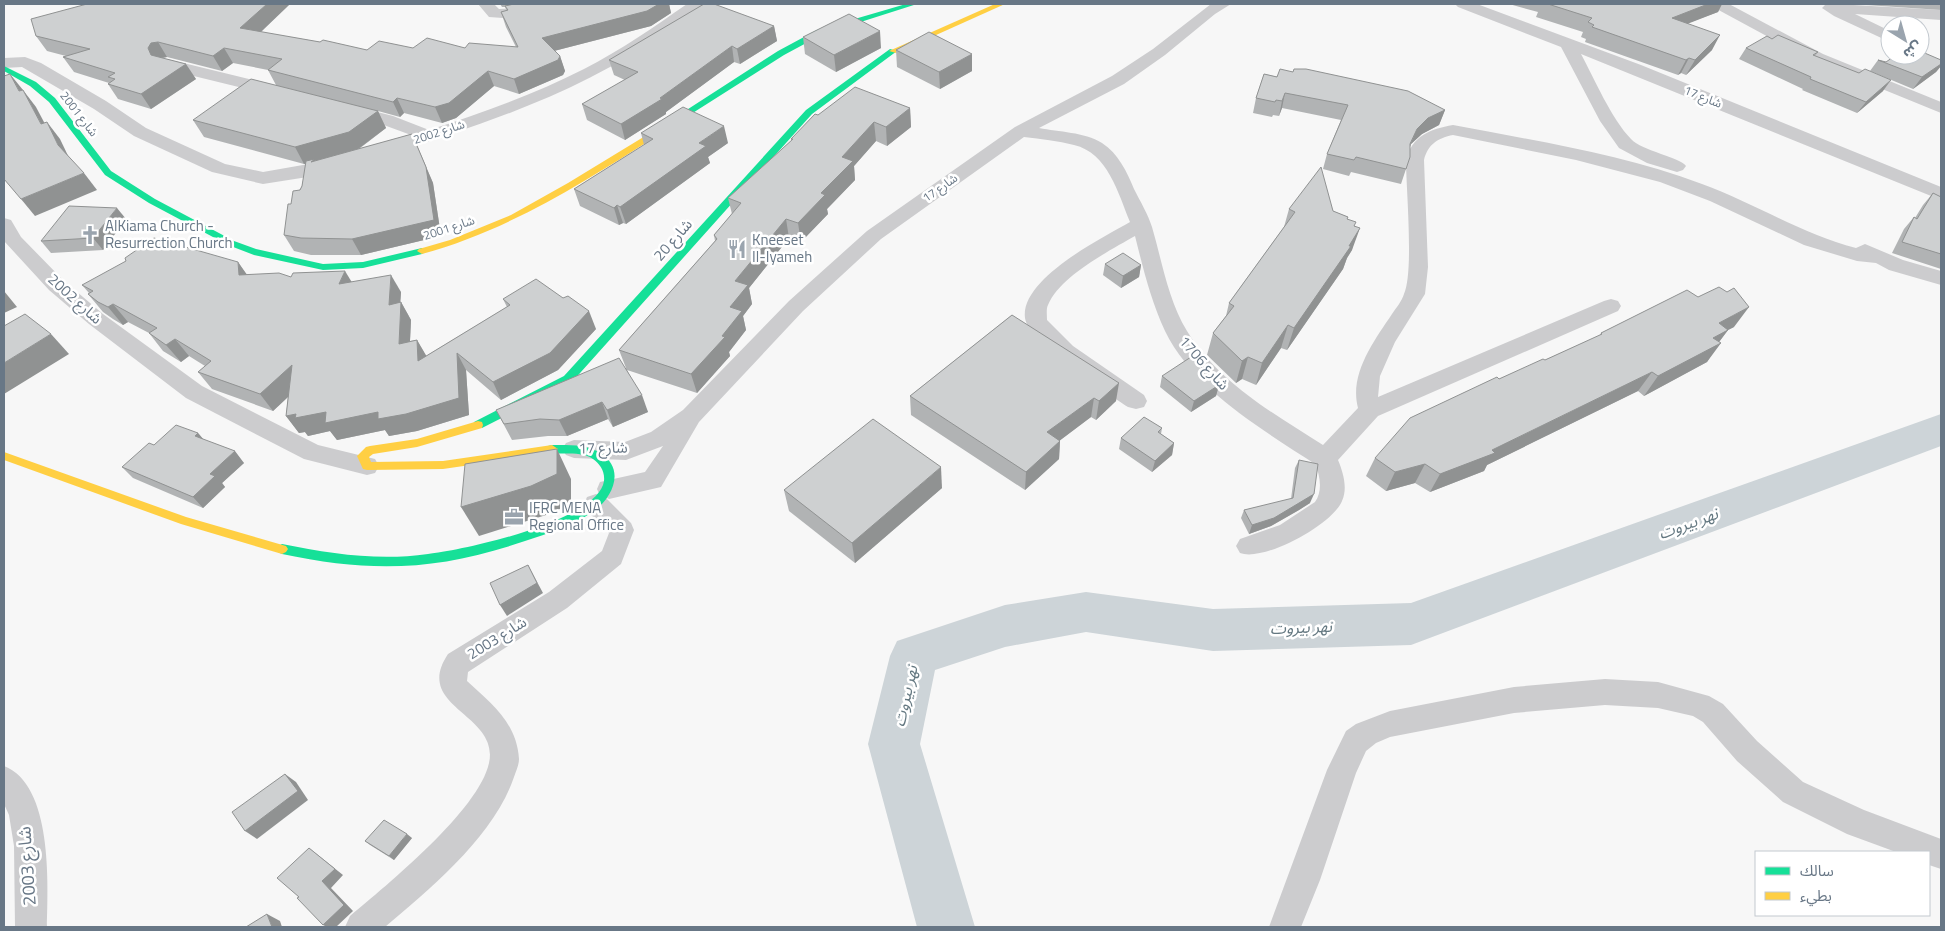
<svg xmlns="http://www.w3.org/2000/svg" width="1945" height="931" font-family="'Titillium Web','Noto Sans Arabic',sans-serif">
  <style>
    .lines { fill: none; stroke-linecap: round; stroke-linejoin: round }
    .river { fill: #cdd4d8; fill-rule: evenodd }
    .street { fill: #ccccce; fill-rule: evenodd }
    .fast { fill: #16e098; fill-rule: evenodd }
    .slow { fill: #ffcf43; fill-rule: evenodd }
    .wall { fill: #b1b3b4 }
    .shaded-wall { fill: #909292 }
    .building { fill: #ced0d1; stroke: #909292 }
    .labels { text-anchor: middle; stroke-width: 5; stroke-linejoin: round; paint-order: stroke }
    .far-street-label { font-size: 12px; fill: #687786; stroke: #fff }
    .poi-label { font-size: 15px; fill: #687786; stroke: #fff; text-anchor: start }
    .street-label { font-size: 15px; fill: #687786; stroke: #fff }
    .water-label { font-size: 16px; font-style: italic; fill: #647881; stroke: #fff }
    .near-street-label { font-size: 18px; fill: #687786; stroke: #fff }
  </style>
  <rect width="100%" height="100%" fill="#f7f7f7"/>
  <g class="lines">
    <path class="river" d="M1941 414V446L1411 645 1213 651 1086 632 1005 647 935 670 920 744 975 927H917L868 744 890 656 897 641 1005 605 1086 592 1213 609 1411 603Z"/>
    <g class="street">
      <path d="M478 4H494L499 9C522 9 543 3 566 4L563 7 516 19 489 17Z"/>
      <path d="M687 4H705C697 15 679 24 668 31 583 91 488 123 389 154H377L374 150 377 146 411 135 381 124 344 114 341 110 344 106 350 105 393 116 429 130C482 113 535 94 584 69 621 50 654 27 687 4Z"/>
      <path d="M1211 4H1231L1215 14 1165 55 1124 84 1039 128C1059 132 1084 132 1102 143 1118 153 1127 172 1134 189 1140 201 1148 214 1152 227 1162 261 1168 300 1187 331 1218 382 1274 414 1323 445L1358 408C1349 374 1374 341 1392 314 1396 308 1402 301 1404 294 1414 272 1406 188 1406 160 1412 136 1430 129 1453 125 1536 141 1622 154 1702 184 1754 203 1802 234 1856 248L1865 244 1903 260 1941 271V285L1889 270 1876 263 1857 261 1804 245 1710 201 1660 182 1576 160 1453 135C1438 138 1428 144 1424 160L1428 267 1425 294 1395 342 1380 376 1378 397 1604 301 1611 299 1618 301 1621 306 1618 311 1378 416 1338 460C1343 472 1348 488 1342 501 1332 525 1264 562 1240 553L1236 546 1240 539 1280 525 1315 502C1323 491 1320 475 1315 464 1263 430 1193 389 1165 331 1151 301 1143 268 1135 236 1109 251 1060 276 1048 305 1046 309 1047 315 1047 320L1073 346 1144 395 1147 401 1144 407 1136 409 1128 407C1105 391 1029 345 1025 318 1020 279 1102 238 1130 222 1118 193 1108 153 1074 145 1058 141 1041 139 1024 137L881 239 803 311 699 422 661 487 609 499 605 497 631 523 634 530 621 564 567 608 468 672 467 681C491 703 517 723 519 759 519 765 516 771 514 777 494 836 431 888 385 927H345L350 916C387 885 479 810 489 763 500 713 412 708 448 654L549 592 602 551 609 533 587 511 584 504 587 497 596 494 600 496 597 489 600 482 645 472 663 446 626 460 574 458 566 455 562 449 566 443 574 440 625 442 651 432 683 410 789 301 867 231 1015 127 1112 76 1153 49Z"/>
      <path d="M1455 4H1477L1641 65 1941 187V200L1581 54C1595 80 1611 118 1631 139 1642 151 1680 157 1686 166L1683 170 1677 172 1647 163 1619 148 1600 121 1561 47 1458 7Z"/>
      <path d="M1710 4H1729L1823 54 1941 102V113L1811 60 1713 7Z"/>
      <path d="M1836 4 1941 10V20L1855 14 1890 31V42L1834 16 1822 8 1825 5Z"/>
      <path d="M25 57 41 63 106 101 146 128 225 164 263 172 337 159 343 160 346 164 343 168 314 176 263 184 212 172 134 136 94 109 22 67 4 68V58Z"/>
      <path d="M167 59 282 87 285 91 282 95 276 96 161 68 159 64 161 60Z"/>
      <path d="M4 218 11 220 21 237 63 280 103 314 202 386 318 445 375 459 379 466 375 473 367 475 304 459 186 398 89 324 49 290 4 241Z"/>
      <path d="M1605 679 1658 682 1709 696 1723 704 1757 741 1803 782 1864 810 1941 839V869L1929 865V852H1896L1847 834 1783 802 1737 761 1703 722 1693 716 1658 708 1605 705 1514 713 1390 737 1376 743 1366 751 1356 773 1320 880 1301 927H1269L1327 770 1346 731 1356 724 1390 711 1514 687Z"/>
      <path d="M4 766C53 785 48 884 47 927H15L14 846 9 815 4 804Z"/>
    </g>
    <g class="fast">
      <path d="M906 4H917L823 34 784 55 658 135H652L651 133 778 51 817 30Z"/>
      <path d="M890 49 897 51 812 114 572 382 482 428H474L473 425 474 422 564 376 806 110Z"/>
      <path d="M4 66 36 82 55 98 111 171 155 199 234 241 256 249 323 264 363 262 422 248 427 251 422 254 363 268 323 270 254 255 228 245 149 203 105 175 49 102 30 86 4 71Z"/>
      <path d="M552 445C567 445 587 444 600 453 627 469 612 500 591 513 571 526 547 534 525 541 437 571 372 573 282 554L278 552 276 549 278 546 282 544C331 554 379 561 428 554 464 550 598 521 604 481 605 471 600 464 593 459 579 450 562 456 548 452L546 449 548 446Z"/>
    </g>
    <g class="slow">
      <path d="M995 4H1005L896 53 889 51Z"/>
      <path d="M655 130 658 131V135C583 183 509 230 422 254L417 251 419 249 450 240 511 215 568 183Z"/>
      <path d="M478 421 482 422 483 425 482 428 417 447 373 454 369 457 371 462 443 461 552 445 558 449 552 453 443 469 367 470 363 469 357 456 366 447 370 446 417 439Z"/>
      <path d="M4 452 186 517 286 546 288 549 286 552 282 554 181 524 4 460Z"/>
    </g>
  </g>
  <g class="wall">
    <path d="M87 4H290L261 32 367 50 516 47 506 27 501 12 507 11 505 7H502L500 4H669L671 13 651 26 554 51 560 56 565 71 563 75 519 94 494 86 456 118 442 123 404 113 400 117 378 111 386 128 359 149 412 134 433 183 441 236 361 255H311L294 251 284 235 291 204 302 186 306 164H304L204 137 193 120 276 85 268 70 233 63 222 71 167 57 163 58 196 79 151 109 118 99 108 84 109 83 74 72 63 57 66 56 47 51 36 36Z"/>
    <path d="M1509 4H1722L1718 12 1688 23 1712 50 1686 75 1681 73 1678 75 1585 42 1586 39 1581 37 1583 32 1536 17 1538 12Z"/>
    <path d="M1851 4H1941V10Z"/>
    <path d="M774 26 777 41 740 64 734 62 666 112V114L625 140 587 120 582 104 625 80 614 75 609 60Z"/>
    <path d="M803 37 881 48 836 72 805 54Z"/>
    <path d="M1772 39 1818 52 1815 56 1883 91 1857 113 1802 90 1803 89 1739 59 1746 48Z"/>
    <path d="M896 50 972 71 940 89 897 67Z"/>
    <path d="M1878 60 1886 62 1941 60V66L1936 72 1913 89 1870 71Z"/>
    <path d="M1264 74 1445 110 1439 125 1422 134 1411 144 1410 147 1406 169 1401 184 1351 172 1349 176 1323 169 1327 154 1341 120 1282 108 1279 116 1273 115 1272 117 1253 113 1256 98Z"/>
    <path d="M910 108 911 127 887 146 876 141 854 166 855 180 827 209 828 214 801 242 789 238 749 288 752 304 743 316 746 330 729 352 730 356 697 393 627 370 648 412 613 427 608 419 567 436H548L512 440 496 410 626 368 619 350 715 241 714 235 732 214 728 198 791 141V139L818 115Z"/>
    <path d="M641 133 728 143 708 157 710 163 626 224 623 223 619 225 580 206 574 189 644 145Z"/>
    <path d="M1933 193 1941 197V269L1892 253 1904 229 1914 217 1915 218 1923 205Z"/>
    <path d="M1289 209 1333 211 1348 217 1347 219 1355 226 1352 250 1347 258 1343 269 1287 350 1281 348 1256 385 1242 379 1236 383 1207 355 1213 333 1226 316 1229 303 1284 227Z"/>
    <path d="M126 219 103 250 51 253 41 241Z"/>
    <path d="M238 262 246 274 291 277 352 282 401 292 400 303 401 302 411 320 410 341 417 340 426 356 507 307 503 299 596 329 558 370 501 400 466 370 469 415 417 431 389 436 385 430 337 440 330 431 308 436 305 432 299 433 286 416 288 397 273 411 212 389 198 372 205 366 189 356 181 362 163 351 149 333 128 322 123 325 113 319 103 312 88 294 89 293 82 285Z"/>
    <path d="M1105 264 1141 265 1139 277 1121 288 1103 275Z"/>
    <path d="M1727 292 1734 327 1728 330 1719 342 1707 362 1644 396 1638 391 1487 465 1484 471 1430 492 1415 483 1386 491 1366 476 1375 458 1499 379 1545 360 1599 336 1601 333 1698 297Z"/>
    <path d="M1012 315 1116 401 1096 420 1091 417 1060 440V441L1059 459 1025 490 911 415 910 396Z"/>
    <path d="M1162 376 1219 385 1216 396 1191 412 1160 387Z"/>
    <path d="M1162 428 1161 434 1174 443 1172 455 1152 472 1119 449 1121 438Z"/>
    <path d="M198 433 204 440 244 463 222 483 225 487 203 508 133 478 122 467 154 445Z"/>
    <path d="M1299 460 1310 503 1299 510 1271 526 1249 534 1241 518 1244 510 1291 499 1295 468Z"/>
    <path d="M942 488 855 563 789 511 784 490Z"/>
    <path d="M412 838 394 860 370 845 365 841Z"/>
  </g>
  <g class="shaded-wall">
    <path d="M267 4H290L249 43 240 28Z"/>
    <path d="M659 4H669L671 13 651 26 546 53 542 38Z"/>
    <path d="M1708 4H1722L1718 12 1664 33 1672 18Z"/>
    <path d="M774 26 777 41 740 64 737 49Z"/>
    <path d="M880 31 881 48 836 72 834 55Z"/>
    <path d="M1720 35 1712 50 1686 75 1695 60Z"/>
    <path d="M158 42 167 57 161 58 151 55 148 48 151 43Z"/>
    <path d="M732 46 734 62 666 112V114L625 140 621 124 660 98Z"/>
    <path d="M224 48 233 63 222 71 213 56Z"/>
    <path d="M972 54V71L940 89 939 72Z"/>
    <path d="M560 56 565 71 563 75 519 94 514 79Z"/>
    <path d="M1689 58 1681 73 1678 75 1686 60Z"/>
    <path d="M186 64 196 79 151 109 141 94Z"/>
    <path d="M1941 64V66L1936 72 1913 89 1922 77Z"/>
    <path d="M488 71 494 86 456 118 442 123 435 107Z"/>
    <path d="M10 74 23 90 19 91Z"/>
    <path d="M1891 80 1883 91 1857 113 1866 102Z"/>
    <path d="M23 90 36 107 54 141 41 124Z"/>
    <path d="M1285 93 1282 108 1279 116 1282 101Z"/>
    <path d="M397 98 404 113 400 117 393 102Z"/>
    <path d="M910 108 911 127 887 146 886 127Z"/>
    <path d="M1445 110 1439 125 1422 134 1411 144 1404 159 1417 129 1428 118Z"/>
    <path d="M378 111 386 128 358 149 304 164 295 147Z"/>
    <path d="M47 122 60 139 71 162 58 145Z"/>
    <path d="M874 122 876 141 854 166 855 180 827 209 828 214 801 242 798 223 842 157Z"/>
    <path d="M724 126 728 143 708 157 710 163 626 224 620 207 699 143Z"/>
    <path d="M412 134 433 183 441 236 361 255 352 239Z"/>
    <path d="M84 173 97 190 35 216 21 199Z"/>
    <path d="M617 205 623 223 619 225 614 208Z"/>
    <path d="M117 208 126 219 103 250 93 238Z"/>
    <path d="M786 219 789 238 749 288 752 304 743 316 746 330 729 352 730 356 697 393 691 374 722 336 735 281Z"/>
    <path d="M1360 228 1352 250 1347 258 1343 269 1287 350 1294 328Z"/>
    <path d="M238 262 250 279 239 275Z"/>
    <path d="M1141 265 1139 277 1121 288 1123 276Z"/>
    <path d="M345 271 356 289 339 284Z"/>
    <path d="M391 275 401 292 399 322 389 305Z"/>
    <path d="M4 291 17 307 4 313Z"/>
    <path d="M401 302 411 320 409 361 399 344Z"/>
    <path d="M113 304 128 322 123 325 108 307Z"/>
    <path d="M1749 307 1734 327 1728 330 1716 346 1721 343 1707 362 1644 396 1658 376 1719 323Z"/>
    <path d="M589 311 596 329 558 370 501 400 493 382Z"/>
    <path d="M1288 325 1281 348 1256 385 1262 363Z"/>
    <path d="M51 334 69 354 4 394V363Z"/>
    <path d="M175 339 189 356 181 362 166 345Z"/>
    <path d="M417 340 427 357 418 361Z"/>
    <path d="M457 353 466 370 469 415 417 431 389 436 385 430 337 440 330 431 308 436 305 432 299 433 286 416 296 414 326 412H378Z"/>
    <path d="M1248 357 1242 379 1236 383 1242 361Z"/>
    <path d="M292 365 304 382 273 411 260 394Z"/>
    <path d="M1652 372 1638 391 1487 465 1484 471 1430 492 1440 474 1492 450Z"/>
    <path d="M1119 383 1116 401 1096 420 1099 401Z"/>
    <path d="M1219 385 1216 396 1191 412 1194 401Z"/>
    <path d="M642 395 648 412 613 427 607 410Z"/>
    <path d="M1094 398 1091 417 1046 451 1047 432Z"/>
    <path d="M602 402 608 419 567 436 559 420Z"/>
    <path d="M198 433 208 445 195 436Z"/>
    <path d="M1060 441 1059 459 1025 490 1026 472Z"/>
    <path d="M1174 443 1172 455 1152 472 1155 461Z"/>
    <path d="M557 449 571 479V504L546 515 479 536 461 507Z"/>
    <path d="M235 451 244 463 222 483 225 487 203 508 193 497 210 474Z"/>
    <path d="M1425 464 1415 483 1386 491 1395 472Z"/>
    <path d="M941 467 942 488 855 563 852 543Z"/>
    <path d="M1314 494 1310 503 1299 510 1271 526 1249 534 1252 525Z"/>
    <path d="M528 565 543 593 507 616 500 605Z"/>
    <path d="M285 774 296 782 308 800 257 839 245 831Z"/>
    <path d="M407 834 412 838 394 860 389 856Z"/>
    <path d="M309 848 343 875 331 888 353 911 336 927H327L323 925 322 881Z"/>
    <path d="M267 914 280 921 282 927H272Z"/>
  </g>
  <g class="building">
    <path d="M87 4H267L240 28 320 42 323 40 367 50 379 41 413 48 427 38 465 48 469 43 518 47 501 12 508 10 505 6 514 4H659L647 11 542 38 560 56 558 60 514 79 488 71 449 103 435 107 397 98 393 102 268 70 282 59 224 48 213 56 158 42 151 43 148 48 151 55 186 64 141 94 108 84 115 79 108 77 115 73 63 57 90 49 36 36 31 19Z"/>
    <path d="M704 4H714L774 26 737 49 732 46 660 98 662 99 621 124 582 104 638 72 609 60Z"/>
    <path d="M1548 4H1708L1672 18 1720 35 1695 60 1689 58 1686 60 1592 27 1594 25 1588 22 1592 18Z"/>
    <path d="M849 14 880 31 834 55 803 37Z"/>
    <path d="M929 32 972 54 939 72 896 50Z"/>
    <path d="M1778 35 1818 52 1813 55 1859 73 1865 69 1891 80 1866 102 1810 79 1811 77 1746 48 1767 36 1772 39Z"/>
    <path d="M1920 51 1941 60V64L1922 77 1878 60 1886 62 1896 55H1920Z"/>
    <path d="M1280 69 1293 72 1294 69H1306L1408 91 1445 110 1428 118 1417 129 1410 144V157L1406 169 1356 157 1354 160 1327 154 1348 105 1285 93 1282 101 1276 100 1275 102 1256 98 1264 74 1277 77Z"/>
    <path d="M10 74 19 91 23 90 41 124 47 122 58 145 84 173 21 199 4 179V76Z"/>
    <path d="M251 79 378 111 349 132 295 147 193 120Z"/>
    <path d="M855 87 910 108 886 127 874 122 842 157 853 161 821 193 825 195 798 223 786 219 735 281 748 285 730 307 742 311 722 336 725 337 691 374 619 350 717 239 714 235 741 203 728 198 793 139H791L815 114 818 115Z"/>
    <path d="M683 107 724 126 699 143 706 146 620 207 617 205 614 208 574 189 653 139 641 133Z"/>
    <path d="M412 134 426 167 434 220 352 239 301 238 284 235 288 204H291L293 191 300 190 302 186 306 161 315 159 311 162Z"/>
    <path d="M1321 167 1333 211 1348 217 1347 219 1356 222 1354 226 1360 228 1349 246H1351L1294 328 1288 325 1262 363 1248 357 1242 361 1213 333 1234 306 1229 303 1295 212 1289 209Z"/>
    <path d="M1933 193 1941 197V254L1902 242 1914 217 1917 219Z"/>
    <path d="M69 206 117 208 93 238 41 241Z"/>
    <path d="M154 238 238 262 239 275 279 273 291 277 293 273 345 271 339 284 391 275 389 305 401 302 399 344 417 340 418 361 510 305 503 299 536 279 563 298 568 296 589 311 550 353 493 382 457 353 459 398 406 414 378 419V412L325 423 326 412 295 418 296 414 286 416 292 365 260 394 198 372 211 361 175 339 166 345 149 333 157 328 113 304 108 307 98 302 88 294 93 291 82 285 126 261 125 258Z"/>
    <path d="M1123 253 1141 265 1123 276 1105 264Z"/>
    <path d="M1719 287 1727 292 1734 288 1749 307 1719 323 1728 330 1713 338 1721 343 1658 376 1652 372 1492 450 1495 453 1440 474 1425 464 1395 472 1375 458 1410 418 1497 377 1499 379 1543 359 1545 360 1602 334 1601 333 1687 290 1698 297Z"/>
    <path d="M25 314 51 334 4 363V326Z"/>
    <path d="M1012 315 1119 383 1099 401 1094 398 1047 432 1060 441 1026 472 910 396Z"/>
    <path d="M1191 357 1219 385 1194 401 1162 376Z"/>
    <path d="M619 358 642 395 607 410 602 402 559 420 540 419 504 424 496 410Z"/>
    <path d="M1144 417 1162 428 1158 432 1174 443 1155 461 1121 438Z"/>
    <path d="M873 419 941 467 852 543 784 490Z"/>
    <path d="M176 425 198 433 195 436 235 451 210 474 215 476 193 497 122 467 149 443 154 445Z"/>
    <path d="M557 449V474L531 486 461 507 465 464Z"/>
    <path d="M1299 460 1318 464 1314 494 1274 518 1252 525 1244 510 1293 498Z"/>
    <path d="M528 565 537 583 500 605 490 583Z"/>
    <path d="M285 774 298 791 245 831 232 812Z"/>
    <path d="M384 820 407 834 389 856 365 841Z"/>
    <path d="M309 848 335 869 322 881 344 905 323 925 297 898 299 897 277 878Z"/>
    <path d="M267 914 272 927H246Z"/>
  </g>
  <defs>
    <g id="church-bare" transform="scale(1.5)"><path d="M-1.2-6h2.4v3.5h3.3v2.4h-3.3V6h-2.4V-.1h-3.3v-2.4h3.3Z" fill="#9aa4ae" stroke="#fff" stroke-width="2.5" paint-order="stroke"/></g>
    <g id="restaurant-bare" transform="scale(1.5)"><path d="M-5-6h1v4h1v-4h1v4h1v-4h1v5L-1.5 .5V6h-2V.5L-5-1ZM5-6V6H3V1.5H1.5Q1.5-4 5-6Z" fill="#9aa4ae" stroke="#fff" stroke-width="2.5" paint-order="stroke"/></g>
    <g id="office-bare" transform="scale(1.5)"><path d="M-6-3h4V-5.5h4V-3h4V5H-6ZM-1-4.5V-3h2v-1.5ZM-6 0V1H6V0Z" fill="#9aa4ae" stroke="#fff" stroke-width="2.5" paint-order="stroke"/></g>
  </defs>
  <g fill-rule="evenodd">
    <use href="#church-bare" x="90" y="235"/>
    <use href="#restaurant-bare" x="737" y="249"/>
    <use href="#office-bare" x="514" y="517"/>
  </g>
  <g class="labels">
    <g class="far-street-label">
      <text transform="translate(1703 97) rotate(22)" y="4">شارع 17</text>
      <text transform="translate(79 114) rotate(52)" y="4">شارع 2001</text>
      <text transform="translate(439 132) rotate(-18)" y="4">شارع 2002</text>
      <text transform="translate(940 188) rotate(-35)" y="4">شارع 17</text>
      <text transform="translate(449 228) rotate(-18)" y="4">شارع 2001</text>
    </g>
    <g class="poi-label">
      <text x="105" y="231">AlKiama Church -<tspan x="105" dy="17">Resurrection Church</tspan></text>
      <text x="752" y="245">Kneeset<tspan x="752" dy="17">Il-Iyameh</tspan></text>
      <text x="529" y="513">IFRC MENA<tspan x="529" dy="17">Regional Office</tspan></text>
    </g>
    <g class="street-label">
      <text transform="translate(673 240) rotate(-49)" y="5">شارع 20</text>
      <text transform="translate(75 299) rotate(42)" y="5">شارع 2002</text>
      <text transform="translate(1204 363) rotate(48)" y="5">شارع 1706</text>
      <text transform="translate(603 448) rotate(-1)" y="5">شارع 17</text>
      <text transform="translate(497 638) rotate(-32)" y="5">شارع 2003</text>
    </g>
    <g class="water-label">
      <text transform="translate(1688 523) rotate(-20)" y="6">نهر بيروت</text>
      <text transform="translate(1301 627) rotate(-2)" y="6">نهر بيروت</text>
      <text transform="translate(905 696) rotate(-77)" y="6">نهر بيروت</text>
    </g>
    <g class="near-street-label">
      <text transform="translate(27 866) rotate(-94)" y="6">شارع 2003</text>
    </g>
  </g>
  <rect width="1945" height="931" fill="none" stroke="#687786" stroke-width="10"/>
  <rect x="1755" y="851" width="175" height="65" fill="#ffffff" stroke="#c3c9cf"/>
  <rect x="1765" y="867" width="25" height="8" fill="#16e098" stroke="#c3c9cf"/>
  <text x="1800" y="876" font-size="15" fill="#687786">سالك</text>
  <rect x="1765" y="892" width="25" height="8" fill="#ffcf43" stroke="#c3c9cf"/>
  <text x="1800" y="901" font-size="15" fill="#687786">بطيء</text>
  <g transform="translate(1905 40) rotate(143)"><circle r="24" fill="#ffffff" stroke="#c3c9cf"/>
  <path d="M0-4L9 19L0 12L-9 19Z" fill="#9aa4ae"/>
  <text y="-8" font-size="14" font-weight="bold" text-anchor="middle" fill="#687786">ش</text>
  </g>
</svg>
